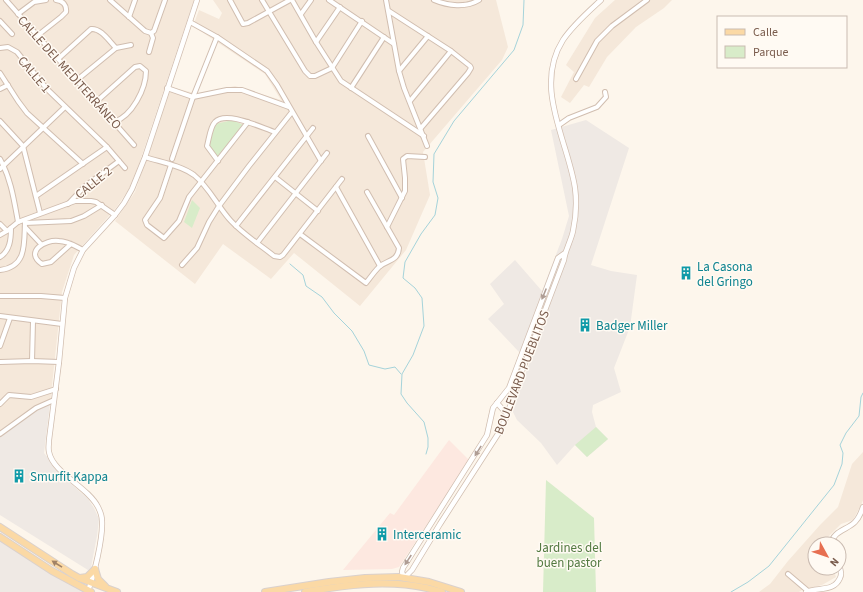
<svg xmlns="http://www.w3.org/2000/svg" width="863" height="592" font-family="'Source Sans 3',sans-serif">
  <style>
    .residential { fill: #f5e8da }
    .commercial { fill: #fde8e0 }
    .industrial { fill: #efe9e4 }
    .green { fill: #d8ecc9 }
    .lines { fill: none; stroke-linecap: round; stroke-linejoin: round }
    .stream { stroke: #a5d3da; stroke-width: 1 }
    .minor-casing { stroke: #d1beb0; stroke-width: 6 }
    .tertiary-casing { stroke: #d1beb0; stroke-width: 6 }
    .primary-casing { stroke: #dad1cd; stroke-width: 8 }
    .minor { stroke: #fff; stroke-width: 4 }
    .tertiary { stroke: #fff; stroke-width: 4.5 }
    .primary { stroke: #fbd9a5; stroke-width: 6 }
    .oneway { fill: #af9d94 }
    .oneway2 { fill: #a18267 }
    .labels { text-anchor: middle; stroke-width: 3; stroke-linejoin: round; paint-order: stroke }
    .street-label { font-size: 13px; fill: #7a5c4d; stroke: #fffaf3 }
    .culture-label { font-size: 13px; fill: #0d838f; stroke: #fffaf3; text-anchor: start }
    .park-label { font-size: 13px; fill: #537a41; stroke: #fffaf3 }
  </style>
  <rect width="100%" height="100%" fill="#fdf6ec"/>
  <g class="residential">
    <path d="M0 0H194L138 167 129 189 116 208 74 255 62 292 50 404 37 410 0 437Z"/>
    <path d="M213 0H496L508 47 502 60 423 152 430 195 406 250 360 306 294 253 271 279 223 244 195 284 115 221 135 192 171 87 198 94 235 86 281 100 265 74 193 26 199 10 219 19 222 13Z"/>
    <path d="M615 0H672L664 8 636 27 607 57 589 87 584 85 570 103 561 97 574 72 566 65 595 18Z"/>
    <path d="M863 452V500L861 505 853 520 841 524 825 540 826 544H815V568H833L836 577 822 585 802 590 799 592H759L770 584 788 561 820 525 838 507 852 464Z"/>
  </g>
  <path class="commercial" d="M449 440 469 460 399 567 392 569 343 570 390 513 394 515Z"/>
  <g class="industrial">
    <path d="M586 120 629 148 591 265 611 271 637 275 630 327 614 368 621 392 593 405 592 412 596 427 608 439 587 457 575 445 557 465 541 443 517 420 512 410 531 359 518 351 488 319 504 304 490 284 515 260 542 291 562 239 569 216 551 130Z"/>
    <path d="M50 404 44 453 61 475 88 499 94 508 99 519 97 536 92 562 91 568 88 570 0 515V437L37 410Z"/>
    <path d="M0 538 93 592H0Z"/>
  </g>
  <g class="green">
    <path d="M233 120 243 125 219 159 208 147 215 124Z"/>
    <path d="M192 200 200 208 192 228 184 222Z"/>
    <path d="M596 427 608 439 587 457 575 445Z"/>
    <path d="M546 480 594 518 596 592H543Z"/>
  </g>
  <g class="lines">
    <g class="stream">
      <path d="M290 264 303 275 306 286 322 297 334 313 352 331 364 351 369 365 385 369 395 367 401 374"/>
      <path d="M426 454 428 447V438L424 422 407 403 401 394 402 374 413 355 424 326 422 298 415 288 403 278 405 262 421 234 435 215 438 198 433 182 434 154 454 121 514 50 523 25 524 0"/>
      <path d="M731 592 748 582 769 566 834 485 842 464 843 453 840 445 846 433 859 416 861 397 863 393"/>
    </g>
    <g class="minor-casing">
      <g id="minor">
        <path d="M6 0 134 145"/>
        <path d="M110 0 145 31 151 33 154 31 165 0"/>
        <path d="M230 0 243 24 248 23 290 0"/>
        <path d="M262 0 305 71 310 76H315L332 68 362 21"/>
        <path d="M292 0 316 42 341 81 424 136"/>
        <path d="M329 0 394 44"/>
        <path d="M386 0 399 71 404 88 427 146"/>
        <path d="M434 0C448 6 466 8 479 0"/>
        <path d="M389 11 451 51 470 66 471 68 468 73 421 128"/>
        <path d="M18 14 34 2 46 0"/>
        <path d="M301 14 311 0"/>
        <path d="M129 17 135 0"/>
        <path d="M0 21 12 34"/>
        <path d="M190 22 217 37 267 71 277 85 321 161"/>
        <path d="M37 36 61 17 66 12C67 5 63 1 56 0"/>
        <path d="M316 42 340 7"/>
        <path d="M0 48 8 47 17 52 47 89 107 147 125 168"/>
        <path d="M149 52 153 38 151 33"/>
        <path d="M58 59 91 29C101 28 109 41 116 48"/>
        <path d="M399 71 428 36"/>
        <path d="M0 73 18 101 27 113 83 164"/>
        <path d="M576 79 597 41 612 26 647 0"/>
        <path d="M77 80 116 48 131 45"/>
        <path d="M167 88 193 97 227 90H242L289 107"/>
        <path d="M351 88 384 37"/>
        <path d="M0 89 8 85"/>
        <path d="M410 101 451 51"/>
        <path d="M96 102 135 67 140 66 146 71C146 89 132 116 114 122"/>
        <path d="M0 121 23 146 40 213"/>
        <path d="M559 125 569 118 597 107 606 97 605 92"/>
        <path d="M368 136 402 198"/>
        <path d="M145 157C160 162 180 165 194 175 209 187 218 207 231 221 243 234 260 245 274 256L280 257 283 255 342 179"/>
        <path d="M0 159C11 179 14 200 18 222"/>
        <path d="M172 159 193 97 217 37"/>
        <path d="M218 161 207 146C209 139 210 127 215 122 226 110 262 128 275 132"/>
        <path d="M171 165 160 198 145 220 147 225 164 238 179 221 189 197 248 122"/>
        <path d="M0 169 65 107"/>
        <path d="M275 177 318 211"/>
        <path d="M336 187 380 266"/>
        <path d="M36 196 107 147"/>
        <path d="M68 204 84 187 119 161"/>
        <path d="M25 223 71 221 84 216 102 205"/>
        <path d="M0 224 7 231"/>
        <path d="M236 226 313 128"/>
        <path d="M25 227 41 244"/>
        <path d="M387 227 405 191V178L403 159 407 156 425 157"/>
        <path d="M300 234 366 283C370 278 374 272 379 267 386 260 398 262 399 248L367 192"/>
        <path d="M0 235 7 231 18 222 75 201H91L96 202 115 215"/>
        <path d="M257 243 327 153"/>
        <path d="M71 244 51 262 42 264C24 252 45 239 59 241 68 241 75 246 83 250"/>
        <path d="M0 257C10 251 11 239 11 228"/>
        <path d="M182 265 197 248 209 222 219 206 249 166 292 112"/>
        <path d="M0 270C27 267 24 244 25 222"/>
        <path d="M0 296H41L65 298"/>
        <path d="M0 316 62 324"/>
        <path d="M0 346 10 318"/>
        <path d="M32 361 33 321"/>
        <path d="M0 362 32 361 59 362"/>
        <path d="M0 404 9 395 31 397 56 389"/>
        <path d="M0 434 36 408 54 400"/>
        <path d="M788 574 808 591"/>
      </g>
    </g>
    <g class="tertiary-casing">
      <g id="tertiary">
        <path d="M565 253 558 258 509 388 493 408 487 435 403 568 402 572 404 578 412 570 440 524 498 434 506 418 522 371 564 260C565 250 571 241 573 231 576 217 577 203 575 188 568 141 533 87 563 40 573 25 587 13 601 0"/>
        <path d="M497 403 507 414"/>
        <path d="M831 544C833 531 847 530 855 522 859 518 861 513 863 507"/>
        <path d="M88 591C94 575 103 539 102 521 102 516 100 511 98 507 88 487 53 473 49 452 48 448 49 444 49 440L59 362 65 298 74 268 83 250 115 215 124 203 132 189 145 157 197 0"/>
        <path d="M806 592C818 587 834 592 840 578 842 574 841 570 839 566"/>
      </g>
    </g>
    <g class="primary-casing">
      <g id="primary">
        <path d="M0 527 72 574 79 578 117 592"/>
        <path d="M0 537 52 571 91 592"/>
        <path d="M95 569 98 579 105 586"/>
        <path d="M80 578 87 577 95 569"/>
        <path d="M265 592 329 582 365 578 399 577 429 582 461 592"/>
        <path d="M305 592C350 584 397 578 442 592"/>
      </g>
    </g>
    <use href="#minor" class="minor"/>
    <use href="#tertiary" class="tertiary"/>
    <use href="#primary" class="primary"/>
  </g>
  <defs><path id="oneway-solid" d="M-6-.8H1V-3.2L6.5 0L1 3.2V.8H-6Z"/></defs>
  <g class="oneway">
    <use href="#oneway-solid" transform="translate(544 294) rotate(112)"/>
    <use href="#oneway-solid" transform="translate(478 451) rotate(122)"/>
    <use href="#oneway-solid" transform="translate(408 560) rotate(123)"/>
  </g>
  <use class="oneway2" href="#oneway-solid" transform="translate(57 564) rotate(-148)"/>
  <defs>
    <g id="building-bare" transform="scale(1.08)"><path d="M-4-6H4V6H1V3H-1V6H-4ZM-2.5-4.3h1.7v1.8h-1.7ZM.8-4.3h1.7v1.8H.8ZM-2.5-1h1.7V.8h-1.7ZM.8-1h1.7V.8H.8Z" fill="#0f9aa8" stroke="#fffaf3" stroke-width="2.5" paint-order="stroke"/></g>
  </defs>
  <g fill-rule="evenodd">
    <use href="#building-bare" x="686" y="273"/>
    <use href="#building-bare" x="585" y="325"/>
    <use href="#building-bare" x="19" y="476"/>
    <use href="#building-bare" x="382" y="534"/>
  </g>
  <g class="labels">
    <g class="street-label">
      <text transform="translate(70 72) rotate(48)" y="5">CALLE DEL MEDITERRÁNEO</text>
      <text transform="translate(35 74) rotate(50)" y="5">CALLE 1</text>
      <text transform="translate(93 182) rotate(-39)" y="5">CALLE 2</text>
      <text transform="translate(521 372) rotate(-69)" y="5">BOULEVARD PUEBLITOS</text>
    </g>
    <g class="culture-label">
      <text x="697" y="271">La Casona<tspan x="697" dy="15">del Gringo</tspan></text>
      <text x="596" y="330">Badger Miller</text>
      <text x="30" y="481">Smurfit Kappa</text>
      <text x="393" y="539">Interceramic</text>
    </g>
    <g class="park-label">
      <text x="569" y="552">Jardines del<tspan x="569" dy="15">buen pastor</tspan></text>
    </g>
  </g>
  <rect x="717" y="16" width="130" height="52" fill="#fffaf3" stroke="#cabbb1"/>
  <rect x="725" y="29" width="20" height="6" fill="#fbd9a5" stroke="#cabbb1"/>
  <text x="753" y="36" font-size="12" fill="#7a5c4d">Calle</text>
  <rect x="725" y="46" width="20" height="12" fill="#d8ecc9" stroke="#cabbb1"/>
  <text x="753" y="56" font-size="12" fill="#7a5c4d">Parque</text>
  <g transform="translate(827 556) rotate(130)"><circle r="19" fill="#fffaf3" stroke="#cabbb1"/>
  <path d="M0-3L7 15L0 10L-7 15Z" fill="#e76f51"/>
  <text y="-6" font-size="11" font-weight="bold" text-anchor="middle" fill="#7a5c4d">N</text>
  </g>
</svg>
